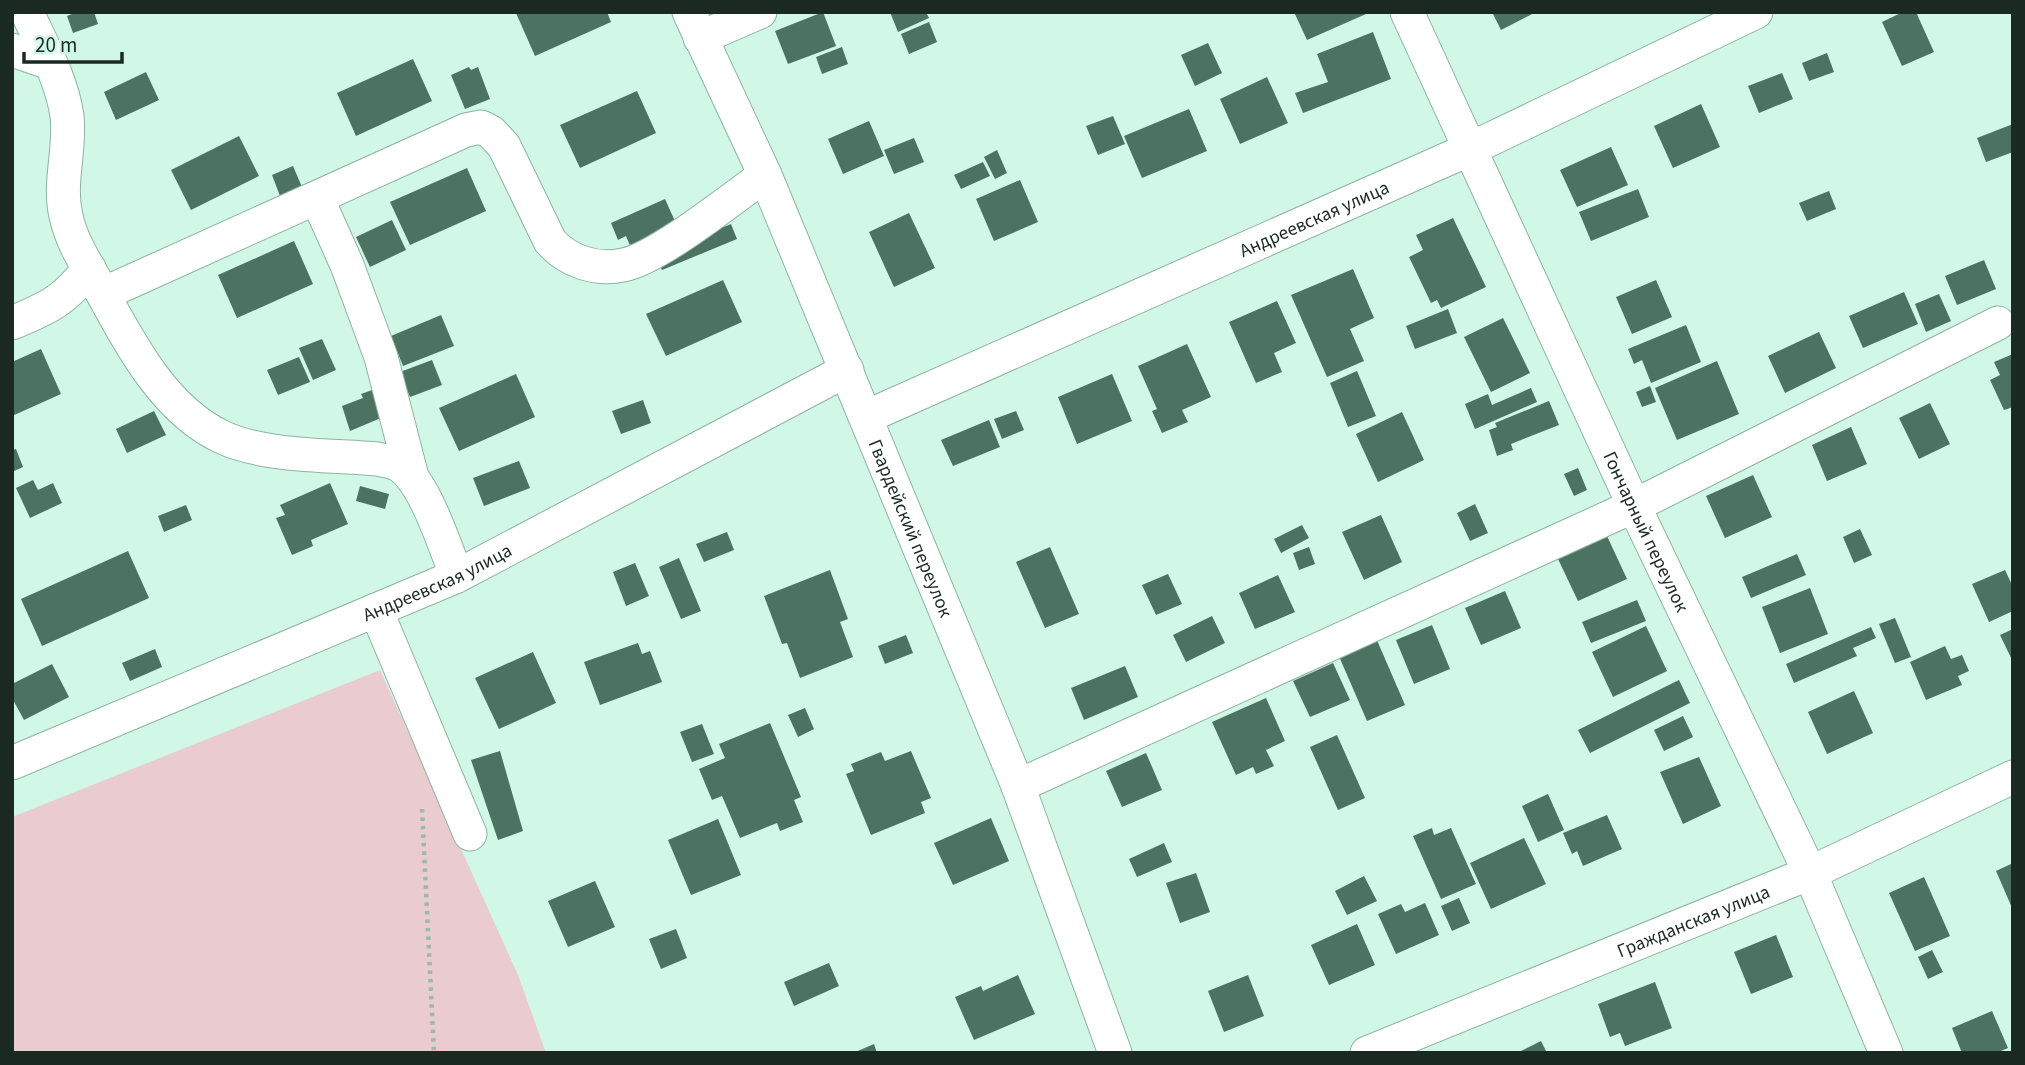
<svg xmlns="http://www.w3.org/2000/svg" width="2025" height="1065" font-family="'Source Sans 3',sans-serif">
  <style>
    .green { fill: #eacbcf }
    .building { fill: #4c7262 }
    .lines { fill: none; stroke-linecap: round; stroke-linejoin: round }
    .minor-casing { stroke: #8db3a2; stroke-width: 35 }
    .path { stroke: #9abaab; stroke-width: 4.5; stroke-dasharray: 3.5 5; stroke-linecap: butt }
    .minor { stroke: #fff; stroke-width: 33 }
    .labels { text-anchor: middle; stroke-width: 7; stroke-linejoin: round; paint-order: stroke }
    .street-label { font-size: 19px; fill: #1a2922; stroke: #d1f8e6 }
  </style>
  <rect width="100%" height="100%" fill="#d1f8e6"/>
  <path class="green" d="M380 670 518 975 546 1053H12V817Z"/>
  <g class="building">
    <path d="M77 12H94L98 24 73 33 67 16Z"/>
    <path d="M607 12 611 22 535 56 516 13Z"/>
    <path d="M823 12 836 46 788 64 775 31Z"/>
    <path d="M890 12H926L929 18 898 32Z"/>
    <path d="M1294 12H1365L1366 14 1307 40Z"/>
    <path d="M1492 12H1536L1501 30Z"/>
    <path d="M1903 12H1916L1934 52 1902 66 1882 22Z"/>
    <path d="M929 22 937 42 909 54 901 34Z"/>
    <path d="M1373 32 1391 79 1303 113 1295 93 1328 82 1317 54Z"/>
    <path d="M1208 43 1222 73 1195 86 1181 55Z"/>
    <path d="M842 47 848 64 822 74 816 57Z"/>
    <path d="M1827 53 1834 72 1809 81 1802 63Z"/>
    <path d="M413 59 432 101 356 136 337 93Z"/>
    <path d="M469 67 471 70 478 67 490 99 465 109 451 75Z"/>
    <path d="M146 72 159 100 116 120 104 92Z"/>
    <path d="M1782 73 1793 99 1759 113 1748 86Z"/>
    <path d="M1267 77 1288 123 1240 144 1220 99Z"/>
    <path d="M637 91 656 133 580 168 560 125Z"/>
    <path d="M1701 104 1720 147 1673 168 1654 126Z"/>
    <path d="M1189 109 1207 151 1142 178 1124 136Z"/>
    <path d="M1113 116 1125 144 1098 155 1086 126Z"/>
    <path d="M869 121 884 156 843 174 828 139Z"/>
    <path d="M2013 124V152L1986 162 1977 138Z"/>
    <path d="M239 136 259 176 191 210 171 170Z"/>
    <path d="M914 138 924 162 894 174 884 150Z"/>
    <path d="M1611 147 1628 185 1577 207 1560 170Z"/>
    <path d="M997 150 1007 173 995 179 984 157Z"/>
    <path d="M983 162 990 176 961 189 954 175Z"/>
    <path d="M293 166 302 187 280 196 272 175Z"/>
    <path d="M467 168 486 211 410 245 390 202Z"/>
    <path d="M1020 180 1038 222 994 241 976 199Z"/>
    <path d="M1638 189 1649 217 1591 241 1579 212Z"/>
    <path d="M1829 191 1836 209 1807 221 1799 203Z"/>
    <path d="M665 199 678 228 631 248 626 236 618 240 611 223Z"/>
    <path d="M909 213 935 268 894 287 869 232Z"/>
    <path d="M1453 218 1486 287 1441 308 1437 300 1431 303 1409 257 1423 250 1416 235Z"/>
    <path d="M392 220 406 250 370 267 356 237Z"/>
    <path d="M731 224 737 239 662 270 657 260 694 239Z"/>
    <path d="M294 241 313 284 237 318 218 275Z"/>
    <path d="M1984 260 1996 289 1957 305 1945 276Z"/>
    <path d="M1353 269 1374 318 1350 329 1364 361 1327 377 1291 295Z"/>
    <path d="M723 280 742 322 666 356 646 314Z"/>
    <path d="M1656 280 1672 317 1632 334 1616 297Z"/>
    <path d="M1904 292 1918 324 1863 348 1849 316Z"/>
    <path d="M1939 294 1951 321 1926 332 1915 304Z"/>
    <path d="M1277 301 1296 343 1274 353 1282 372 1256 383 1229 322Z"/>
    <path d="M1448 309 1457 333 1415 349 1406 326Z"/>
    <path d="M441 315 454 346 403 366 391 336Z"/>
    <path d="M1503 318 1530 373 1491 392 1464 337Z"/>
    <path d="M1686 325 1701 362 1651 383 1642 360 1634 364 1628 349Z"/>
    <path d="M1819 332 1836 368 1785 393 1768 356Z"/>
    <path d="M322 339 336 370 313 380 299 348Z"/>
    <path d="M1187 344 1211 397 1182 410 1188 422 1162 433 1152 411 1157 409 1138 366Z"/>
    <path d="M41 349 61 394 12 416V362Z"/>
    <path d="M2013 354V407L2004 410 1990 380 2000 375 1994 362Z"/>
    <path d="M299 357 310 382 278 395 267 370Z"/>
    <path d="M432 360 442 385 410 397 400 372Z"/>
    <path d="M1717 361 1739 414 1677 440 1655 388Z"/>
    <path d="M1357 371 1376 416 1348 427 1330 383Z"/>
    <path d="M516 374 535 417 459 451 439 408Z"/>
    <path d="M1112 374 1132 421 1077 444 1058 397Z"/>
    <path d="M1650 386 1656 402 1642 407 1636 392Z"/>
    <path d="M378 388 388 415 350 431 342 406 363 398 361 394Z"/>
    <path d="M1531 388 1537 402 1475 429 1465 404 1488 394 1492 405Z"/>
    <path d="M643 400 651 423 621 434 612 411Z"/>
    <path d="M1549 401 1559 425 1511 444 1513 450 1497 456 1489 430 1497 427 1495 423Z"/>
    <path d="M1930 403 1950 444 1919 459 1899 418Z"/>
    <path d="M154 411 166 435 127 453 116 429Z"/>
    <path d="M1016 411 1024 430 1002 439 994 419Z"/>
    <path d="M1402 412 1424 460 1378 482 1356 434Z"/>
    <path d="M989 420 1000 447 953 466 941 440Z"/>
    <path d="M1851 427 1867 464 1827 481 1812 445Z"/>
    <path d="M16 449 23 467 12 472V450Z"/>
    <path d="M519 461 530 488 484 506 473 478Z"/>
    <path d="M1578 468 1587 490 1574 496 1564 474Z"/>
    <path d="M1753 475 1772 517 1725 538 1706 496Z"/>
    <path d="M33 480 38 490 53 483 62 503 30 518 16 488Z"/>
    <path d="M330 483 348 524 311 540 313 546 292 555 276 518 285 515 280 505Z"/>
    <path d="M360 486 389 494 385 509 356 501Z"/>
    <path d="M1475 504 1488 533 1470 541 1457 513Z"/>
    <path d="M186 505 192 520 164 532 158 516Z"/>
    <path d="M1381 515 1402 562 1364 580 1342 532Z"/>
    <path d="M1302 525 1309 538 1281 553 1274 539Z"/>
    <path d="M1860 529 1872 555 1854 563 1843 537Z"/>
    <path d="M727 532 734 550 704 562 696 544Z"/>
    <path d="M1607 536 1627 579 1578 601 1558 559Z"/>
    <path d="M1050 547 1079 614 1045 628 1016 562Z"/>
    <path d="M1309 547 1315 564 1299 570 1293 553Z"/>
    <path d="M128 551 149 598 42 646 21 599Z"/>
    <path d="M1797 554 1806 575 1751 598 1742 577Z"/>
    <path d="M679 558 701 611 681 619 659 567Z"/>
    <path d="M635 563 649 596 626 606 613 572Z"/>
    <path d="M830 570 848 619 840 622 853 657 800 678 787 643 782 644 764 596Z"/>
    <path d="M2005 570 2013 587V611L1989 622 1972 584Z"/>
    <path d="M1168 574 1182 604 1156 615 1142 585Z"/>
    <path d="M1278 575 1295 612 1255 629 1239 593Z"/>
    <path d="M1810 588 1828 634 1780 653 1762 607Z"/>
    <path d="M1505 591 1521 628 1481 645 1465 608Z"/>
    <path d="M1637 600 1646 621 1591 643 1582 622Z"/>
    <path d="M1212 616 1225 643 1186 662 1173 635Z"/>
    <path d="M1895 618 1911 657 1895 663 1879 624Z"/>
    <path d="M1432 625 1450 669 1414 684 1396 640Z"/>
    <path d="M1646 626 1667 671 1613 697 1592 652Z"/>
    <path d="M1871 627 1876 638 1853 648 1857 656 1794 683 1786 664Z"/>
    <path d="M2013 629V662L2000 635Z"/>
    <path d="M906 635 913 653 885 664 878 646Z"/>
    <path d="M1376 638 1405 705 1367 721 1338 654Z"/>
    <path d="M638 643 642 654 650 651 662 682 600 705 584 662Z"/>
    <path d="M1945 646 1951 659 1962 655 1969 671 1958 676 1962 685 1926 700 1910 662Z"/>
    <path d="M155 649 162 667 130 681 122 663Z"/>
    <path d="M533 652 556 703 499 729 475 678Z"/>
    <path d="M1333 663 1350 700 1310 717 1293 681Z"/>
    <path d="M52 664 69 697 24 720 12 698V684Z"/>
    <path d="M1125 666 1138 697 1084 720 1071 688Z"/>
    <path d="M1679 680 1690 703 1590 753 1578 730Z"/>
    <path d="M1854 691 1873 733 1827 754 1808 712Z"/>
    <path d="M1266 698 1285 741 1266 750 1274 766 1256 774 1253 767 1236 775 1212 722Z"/>
    <path d="M805 708 814 729 798 737 788 715Z"/>
    <path d="M1683 716 1693 737 1664 751 1654 730Z"/>
    <path d="M770 723 801 797 794 800 803 822 780 831 777 823 740 838 722 796 712 800 699 769 725 758 719 744Z"/>
    <path d="M702 724 714 754 692 762 680 732Z"/>
    <path d="M1337 735 1365 798 1338 810 1310 747Z"/>
    <path d="M500 751 523 831 498 840 471 760Z"/>
    <path d="M911 751 931 798 921 802 925 813 871 835 846 774 854 771 851 764 881 752 885 761Z"/>
    <path d="M1146 753 1162 790 1122 807 1106 771Z"/>
    <path d="M1699 757 1721 806 1683 824 1660 772Z"/>
    <path d="M1548 794 1564 830 1538 842 1522 806Z"/>
    <path d="M1607 815 1622 849 1583 866 1577 851 1572 854 1563 833Z"/>
    <path d="M991 818 1009 861 953 885 934 843Z"/>
    <path d="M718 819 741 875 691 895 668 840Z"/>
    <path d="M1432 828 1434 835 1451 828 1476 884 1441 899 1413 836Z"/>
    <path d="M1524 838 1546 884 1491 909 1470 863Z"/>
    <path d="M1164 843 1172 862 1137 877 1129 859Z"/>
    <path d="M2013 863V910L1996 871Z"/>
    <path d="M1196 873 1210 912 1180 923 1166 883Z"/>
    <path d="M1364 876 1377 901 1347 915 1335 891Z"/>
    <path d="M1924 877 1950 936 1915 951 1889 893Z"/>
    <path d="M595 881 615 927 568 947 548 901Z"/>
    <path d="M1459 898 1470 923 1452 931 1441 906Z"/>
    <path d="M1425 903 1439 935 1396 954 1378 914 1401 904 1405 912Z"/>
    <path d="M1357 924 1375 965 1329 985 1311 945Z"/>
    <path d="M676 929 687 958 661 969 649 939Z"/>
    <path d="M1776 935 1793 977 1751 994 1734 952Z"/>
    <path d="M1932 950 1943 972 1928 979 1918 957Z"/>
    <path d="M829 963 839 986 794 1006 784 982Z"/>
    <path d="M1018 975 1035 1014 974 1040 955 997 981 986 983 991Z"/>
    <path d="M1248 975 1264 1016 1224 1032 1208 991Z"/>
    <path d="M1655 982 1672 1028 1625 1046 1620 1033 1610 1037 1598 1004Z"/>
    <path d="M1992 1011 2008 1048 1996 1053H1962L1952 1028Z"/>
    <path d="M1541 1041 1547 1053H1517Z"/>
    <path d="M874 1044 877 1053H853Z"/>
  </g>
  <g class="lines">
    <g class="minor-casing">
      <g id="minor">
        <path d="M27 12C42 45 62 80 67 116 71 149 58 183 66 216 71 240 85 262 97 283 127 338 162 409 222 437 264 457 331 455 378 459 385 461 393 462 399 465 426 483 444 546 457 576"/>
        <path id="s1" d="M689 12 765 175 1018 786 1115 1053"/>
        <path id="s2" d="M1407 12 1634 506 1810 873 1886 1053"/>
        <path d="M700 38 760 12"/>
        <path d="M12 50 50 63"/>
        <path d="M317 198 347 265 381 357 412 477"/>
        <path d="M103 294 466 130 481 127 491 132 504 146 550 241C567 261 596 271 623 265 657 259 734 197 765 175"/>
        <path d="M12 323C48 308 66 300 89 268"/>
        <path id="s3" d="M866 417 1470 149 1756 12"/>
        <path d="M376 610 470 834"/>
        <path id="s4" d="M12 763 457 576 847 370"/>
        <path d="M1018 786 1634 506 1998 323"/>
        <path id="s5" d="M1367 1053 1810 873 2013 777"/>
      </g>
    </g>
    <path class="path" d="M422 809 434 1053"/>
    <use href="#minor" class="minor"/>
  </g>
  <g class="labels">
    <g class="street-label">
      <text dy="7" stroke="none"><textPath href="#s3" startOffset="490">Андреевская улица</textPath></text>
      <text dy="7" stroke="none"><textPath href="#s1" startOffset="562">Гвардейский переулок</textPath></text>
      <text dy="7" stroke="none"><textPath href="#s2" startOffset="572">Гончарный переулок</textPath></text>
      <text dy="7" stroke="none"><textPath href="#s4" startOffset="462">Андреевская улица</textPath></text>
      <text dy="7" stroke="none"><textPath href="#s5" startOffset="352">Гражданская улица</textPath></text>
    </g>
  </g>
  <rect width="2025" height="1065" fill="none" stroke="#1a2922" stroke-width="28"/>
  <path d="M24 52v10h98v-10" fill="none" stroke="#1a2922" stroke-width="3.5"/>
  <text x="35" y="52" font-size="21" fill="#1a2922" stroke="#d1f8e6" stroke-width="5" paint-order="stroke">20 m</text>
</svg>
